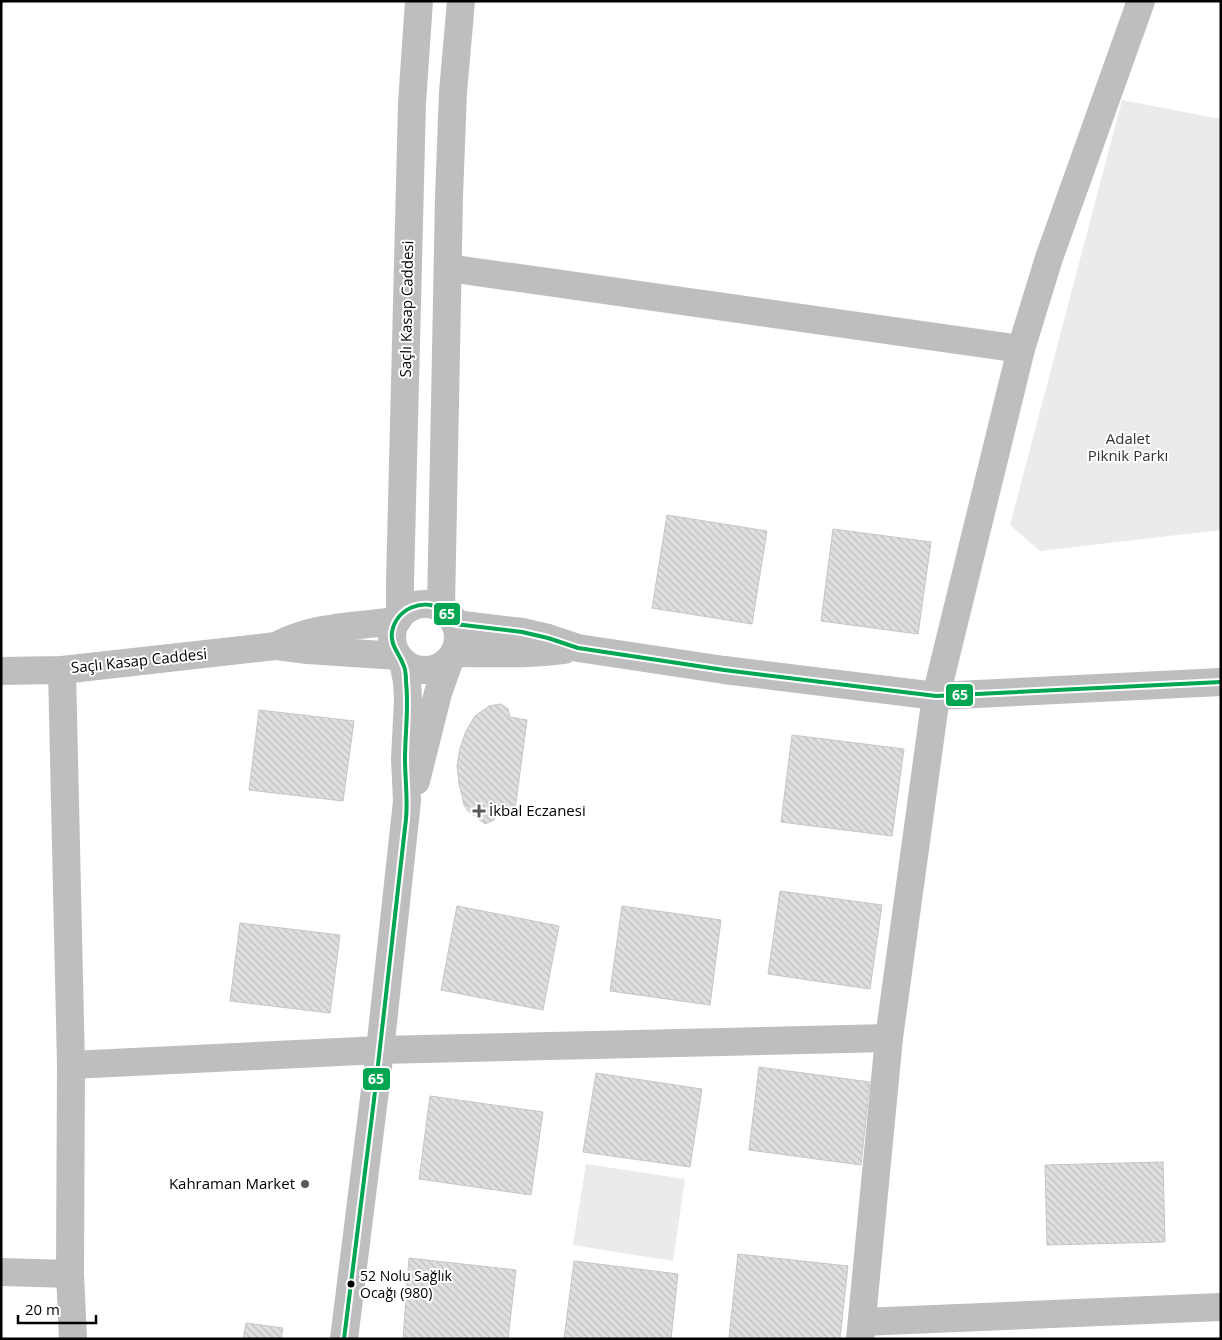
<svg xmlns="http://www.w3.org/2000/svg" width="1222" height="1340" font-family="'Open Sans',sans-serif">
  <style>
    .green { fill: #ebebeb }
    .building { fill: url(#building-back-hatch); stroke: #c6c6c6 }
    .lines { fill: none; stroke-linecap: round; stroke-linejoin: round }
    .minor { stroke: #bebebe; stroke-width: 28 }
    .bus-1-casing { stroke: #fff; stroke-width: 8 }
    .bus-1 { stroke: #00a651; stroke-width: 4 }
    .poi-dot { fill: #595959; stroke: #fff; stroke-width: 2 }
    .bus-dot { fill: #000; stroke: #fff; stroke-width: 2 }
    .labels { text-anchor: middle; stroke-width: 4; stroke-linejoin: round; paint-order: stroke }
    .bus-label { font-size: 14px; fill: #000; stroke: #fff; text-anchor: start }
    .street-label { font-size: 15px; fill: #000; stroke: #fff }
    .park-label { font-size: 15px; fill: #323232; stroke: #fff }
    .poi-label { font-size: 15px; fill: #000; stroke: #fff; text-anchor: start }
    .line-badge { stroke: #fff; stroke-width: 2 }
    .badge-label { font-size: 14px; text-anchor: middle; font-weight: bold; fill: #fff }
  </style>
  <defs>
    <pattern id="building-back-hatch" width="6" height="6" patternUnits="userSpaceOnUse" patternTransform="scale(1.25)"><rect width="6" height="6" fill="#dfdfdf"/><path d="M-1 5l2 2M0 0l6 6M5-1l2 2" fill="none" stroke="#bebebe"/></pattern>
  </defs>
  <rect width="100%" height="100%" fill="#fff"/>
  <g class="green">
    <path d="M1122 100 1221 119V530L1040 551 1010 525Z"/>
    <path d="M586 1164 685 1179 673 1261 573 1245Z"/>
  </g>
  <g class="building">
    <path d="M667 515 767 531 752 624 652 608Z"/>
    <path d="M833 529 931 542 918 634 821 621Z"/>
    <path d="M501 704 508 709 510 717 527 720 514 817 497 813 494 820 485 824 468 811 464 805 459 783 457 766 460 748 466 731 475 716 489 706Z"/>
    <path d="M259 710 354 721 343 801 249 790Z"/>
    <path d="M792 735 904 749 892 836 781 822Z"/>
    <path d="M780 891 882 905 870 989 768 974Z"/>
    <path d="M457 906 559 926 543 1010 441 990Z"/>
    <path d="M622 906 721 920 710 1005 610 991Z"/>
    <path d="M240 923 340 935 330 1013 230 1001Z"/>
    <path d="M759 1067 870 1082 861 1165 749 1150Z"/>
    <path d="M596 1073 702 1089 690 1167 583 1152Z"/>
    <path d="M430 1096 543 1112 531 1195 419 1179Z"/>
    <path d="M1163 1162 1165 1242 1047 1245 1045 1165Z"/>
    <path d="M738 1254 848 1266 840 1339H746L729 1337Z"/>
    <path d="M409 1258 516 1270 508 1339H403Z"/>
    <path d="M574 1261 678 1274 671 1339H564Z"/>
    <path d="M246 1323 283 1328 281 1339H243Z"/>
  </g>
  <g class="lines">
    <g class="minor">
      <path d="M448 268 1021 349"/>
      <circle cx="425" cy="637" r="33"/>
      <path d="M441 608 449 197 453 92 461 1"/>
      <path d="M400 616V583L412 103 419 1"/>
      <path d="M455 624 522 632 548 638 578 648 724 670 936 696 1221 682"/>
      <path d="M280 644C315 626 358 626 397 621"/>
      <path d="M454 653C491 653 528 655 564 650"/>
      <path d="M62 670 71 1065 70 1274 73 1339"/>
      <path d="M1 671 62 670 276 646 308 650 398 656"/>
      <path d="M416 781 438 693 450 659"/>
      <path d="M71 1065 380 1050 889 1038"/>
      <path d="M1 1272 70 1274"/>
      <path d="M862 1322 1221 1307"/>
      <path d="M344 1339 380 1050 407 801 405 759 408 700 407 681 403 662"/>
      <path d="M860 1339 889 1038 936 696 1021 349 1049 258 1141 1"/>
    </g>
    <g class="bus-1-casing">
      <path id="bus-1" d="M344 1339 374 1100 406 819C408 799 405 779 405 759 405 733 409 708 406 682 406 676 406 669 403 664 399 653 390 645 392 632 396 609 423 597 442 610 448 614 451 619 455 624L522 632 548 638 578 648 724 670 936 696 1221 682"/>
    </g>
    <use href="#bus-1" class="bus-1"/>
  </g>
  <g class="poi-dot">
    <path d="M476.5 803.5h5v5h5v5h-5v5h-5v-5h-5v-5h5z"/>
    <circle cx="305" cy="1184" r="5"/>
  </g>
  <circle class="bus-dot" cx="351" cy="1284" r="4.5"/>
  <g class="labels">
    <g class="bus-label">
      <text x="360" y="1281">52 Nolu Sağlık<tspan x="360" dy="17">Ocağı (980)</tspan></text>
    </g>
    <g class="street-label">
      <text transform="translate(407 309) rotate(-89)" y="5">Saçlı Kasap Caddesi</text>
      <text transform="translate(139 661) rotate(-6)" y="5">Saçlı Kasap Caddesi</text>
    </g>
    <g class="park-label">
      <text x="1128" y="444">Adalet<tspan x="1128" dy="17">Piknik Parkı</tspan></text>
    </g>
    <g class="poi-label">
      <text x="489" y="816">İkbal Eczanesi</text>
      <text x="295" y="1189" text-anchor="end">Kahraman Market</text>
    </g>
  </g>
  <g class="line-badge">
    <rect x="433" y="602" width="28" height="24" rx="5" fill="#00a651"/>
    <rect x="945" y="683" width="29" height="24" rx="5" fill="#00a651"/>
    <rect x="362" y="1067" width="29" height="24" rx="5" fill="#00a651"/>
  </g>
  <g class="badge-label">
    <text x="447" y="619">65</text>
    <text x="960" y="700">65</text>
    <text x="376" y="1084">65</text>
  </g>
  <rect width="1222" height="1340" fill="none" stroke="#000000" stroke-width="5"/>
  <path d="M18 1315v8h78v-8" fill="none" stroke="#000000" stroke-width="2.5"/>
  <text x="25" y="1315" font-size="15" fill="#000000" stroke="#ffffff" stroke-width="4" paint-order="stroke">20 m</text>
</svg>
